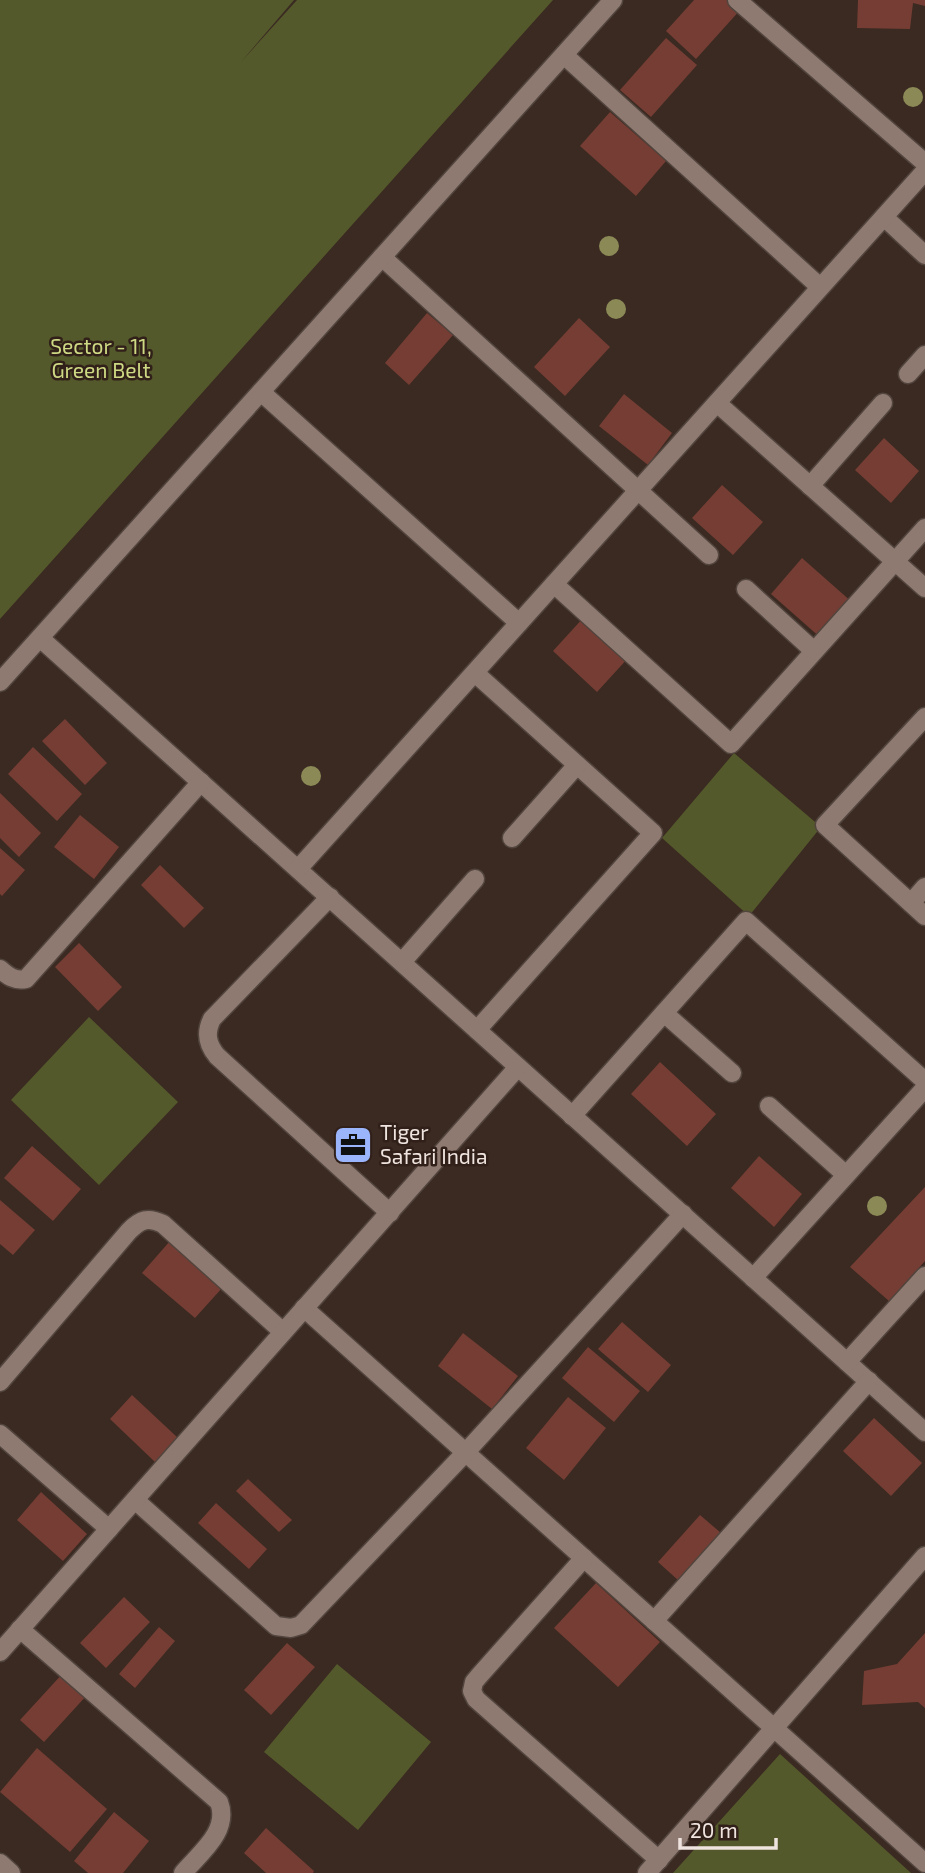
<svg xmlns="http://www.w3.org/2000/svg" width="925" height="1873" font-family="'Exo 2',sans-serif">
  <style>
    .green { fill: #54592b }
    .building { fill: #753d33 }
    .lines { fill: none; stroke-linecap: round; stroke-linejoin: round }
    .minor-casing { stroke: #52453e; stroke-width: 21 }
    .minor { stroke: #8e7a71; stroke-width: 18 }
    .tree { fill: #8b8a57 }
    .labels { text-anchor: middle; stroke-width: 5; stroke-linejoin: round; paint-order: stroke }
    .park-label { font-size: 21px; fill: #ced983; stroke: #302019 }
    .poi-label { font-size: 21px; fill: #efe4df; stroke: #302019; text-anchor: start }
  </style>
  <rect width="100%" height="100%" fill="#3a2a22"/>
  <g class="green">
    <path d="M0 0H294L241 62 297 0H553L0 619Z"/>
    <path d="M734 753 821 827 749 916 662 838Z"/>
    <path d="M89 1017 178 1102 99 1185 11 1100Z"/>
    <path d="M337 1664 431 1742 358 1830 264 1752Z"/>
    <path d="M780 1754 911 1873H673Z"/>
  </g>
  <g class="building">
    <path d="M694 0H731L741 9 696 59 666 31Z"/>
    <path d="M858 0H925V6L913 3 910 29 857 28Z"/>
    <path d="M666 38 697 65 651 117 620 90Z"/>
    <path d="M610 112 666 161 636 196 580 146Z"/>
    <path d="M427 313 453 335 409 385 385 363Z"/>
    <path d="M579 318 610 347 565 396 534 367Z"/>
    <path d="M624 394 672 433 648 465 599 426Z"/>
    <path d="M884 438 919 471 891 503 855 470Z"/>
    <path d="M722 485 763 522 733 555 692 518Z"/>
    <path d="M802 558 853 603 822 639 771 594Z"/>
    <path d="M584 617 629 657 597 692 553 651Z"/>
    <path d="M65 719 107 763 85 785 42 741Z"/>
    <path d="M33 747 82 794 57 821 8 774Z"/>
    <path d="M0 793 41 833 19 857 0 838Z"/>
    <path d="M80 815 119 847 94 879 54 847Z"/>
    <path d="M0 848 25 870 2 896 0 894Z"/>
    <path d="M160 865 204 908 184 928 141 885Z"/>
    <path d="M79 943 122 987 98 1011 55 967Z"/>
    <path d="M660 1062 716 1114 687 1146 631 1094Z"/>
    <path d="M32 1146 81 1189 53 1221 4 1178Z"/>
    <path d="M759 1156 802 1194 774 1227 731 1188Z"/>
    <path d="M925 1187V1261L889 1301 850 1267Z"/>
    <path d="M0 1200 35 1230 13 1255 0 1244Z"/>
    <path d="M170 1241 223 1287 195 1318 142 1273Z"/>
    <path d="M622 1322 671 1365 648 1392 598 1349Z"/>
    <path d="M463 1333 518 1376 492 1409 438 1366Z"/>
    <path d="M588 1347 640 1391 614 1422 562 1378Z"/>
    <path d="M132 1395 178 1438 155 1462 110 1419Z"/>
    <path d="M568 1397 606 1428 564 1480 526 1448Z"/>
    <path d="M874 1418 922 1463 891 1496 843 1451Z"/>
    <path d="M248 1479 292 1520 279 1532 236 1491Z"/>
    <path d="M41 1492 87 1534 63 1561 17 1520Z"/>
    <path d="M216 1503 267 1549 249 1569 198 1523Z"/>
    <path d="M700 1515 721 1533 679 1581 658 1562Z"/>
    <path d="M596 1583 660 1642 618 1687 554 1628Z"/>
    <path d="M124 1597 150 1622 106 1668 80 1643Z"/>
    <path d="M159 1627 175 1641 135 1688 119 1674Z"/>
    <path d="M925 1633V1708L918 1702 862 1705 864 1671 897 1664Z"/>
    <path d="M287 1643 315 1667 271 1715 244 1690Z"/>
    <path d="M64 1672 88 1694 44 1742 20 1720Z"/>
    <path d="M37 1748 107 1809 70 1852 0 1792Z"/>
    <path d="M114 1812 149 1841 123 1873H88L74 1861Z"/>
    <path d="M266 1828 314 1871 313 1873H266L244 1853Z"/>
  </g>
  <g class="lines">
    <g class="minor-casing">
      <g id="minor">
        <path d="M737 0 925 163"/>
        <path d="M564 55 820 287"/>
        <path d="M884 217 925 255"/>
        <path d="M382 257 709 555"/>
        <path d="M908 374 925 355"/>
        <path d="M261 392 519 623"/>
        <path d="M717 403 925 588"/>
        <path d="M810 486 883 403"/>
        <path d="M554 584 731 744 925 528"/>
        <path d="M746 589 814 651"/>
        <path d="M40 638 925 1432"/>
        <path d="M475 673 653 833 477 1030"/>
        <path d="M0 682 613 0"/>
        <path d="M925 717 825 825 925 916"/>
        <path d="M512 838 577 765"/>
        <path d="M298 869 925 171"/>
        <path d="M330 897 212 1019C205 1033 207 1044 217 1056L390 1213"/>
        <path d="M911 903 925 887"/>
        <path d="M402 962 475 879"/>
        <path d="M0 969C8 976 14 981 26 979L201 782"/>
        <path d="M664 1013 732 1073"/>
        <path d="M769 1106 846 1175"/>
        <path d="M572 1116 746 921 925 1081"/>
        <path d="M753 1278 925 1088"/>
        <path d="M304 1308 925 1863"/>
        <path d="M847 1362 925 1276"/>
        <path d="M0 1382 129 1231C141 1219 148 1217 163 1224L283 1332"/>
        <path d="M0 1434 109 1529"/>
        <path d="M135 1500 276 1626 291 1628 301 1625 466 1452 683 1214"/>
        <path d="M584 1558 479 1676 474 1682 472 1691 476 1699 659 1860"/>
        <path d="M654 1621 869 1381"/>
        <path d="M20 1629 219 1802C230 1831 200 1853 183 1873"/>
        <path d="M0 1652 518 1067"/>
        <path d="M0 1863 11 1873"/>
        <path d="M647 1873 925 1556"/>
      </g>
    </g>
    <use href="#minor" class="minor"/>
  </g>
  <g class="tree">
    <circle cx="913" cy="97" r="10"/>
    <circle cx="609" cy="246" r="10"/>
    <circle cx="616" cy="309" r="10"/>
    <circle cx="311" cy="776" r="10"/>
    <circle cx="877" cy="1206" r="10"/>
  </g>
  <defs>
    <g id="office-square" transform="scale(2.0125)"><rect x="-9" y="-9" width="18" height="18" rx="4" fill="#9bb5fd" stroke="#302019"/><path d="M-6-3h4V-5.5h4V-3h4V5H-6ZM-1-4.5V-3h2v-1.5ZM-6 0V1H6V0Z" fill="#111"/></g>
  </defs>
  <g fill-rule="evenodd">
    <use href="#office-square" x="353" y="1145"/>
  </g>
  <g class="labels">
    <g class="park-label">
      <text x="101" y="354">Sector - 11,<tspan x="101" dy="24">Green Belt</tspan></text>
    </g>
    <g class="poi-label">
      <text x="380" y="1140">Tiger<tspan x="380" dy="24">Safari India</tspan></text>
    </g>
  </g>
  <path d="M680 1838v10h96v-10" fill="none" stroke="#efe4df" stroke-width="3.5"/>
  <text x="690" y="1838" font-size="21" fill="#efe4df" stroke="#302019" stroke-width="5" paint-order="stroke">20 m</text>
</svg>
